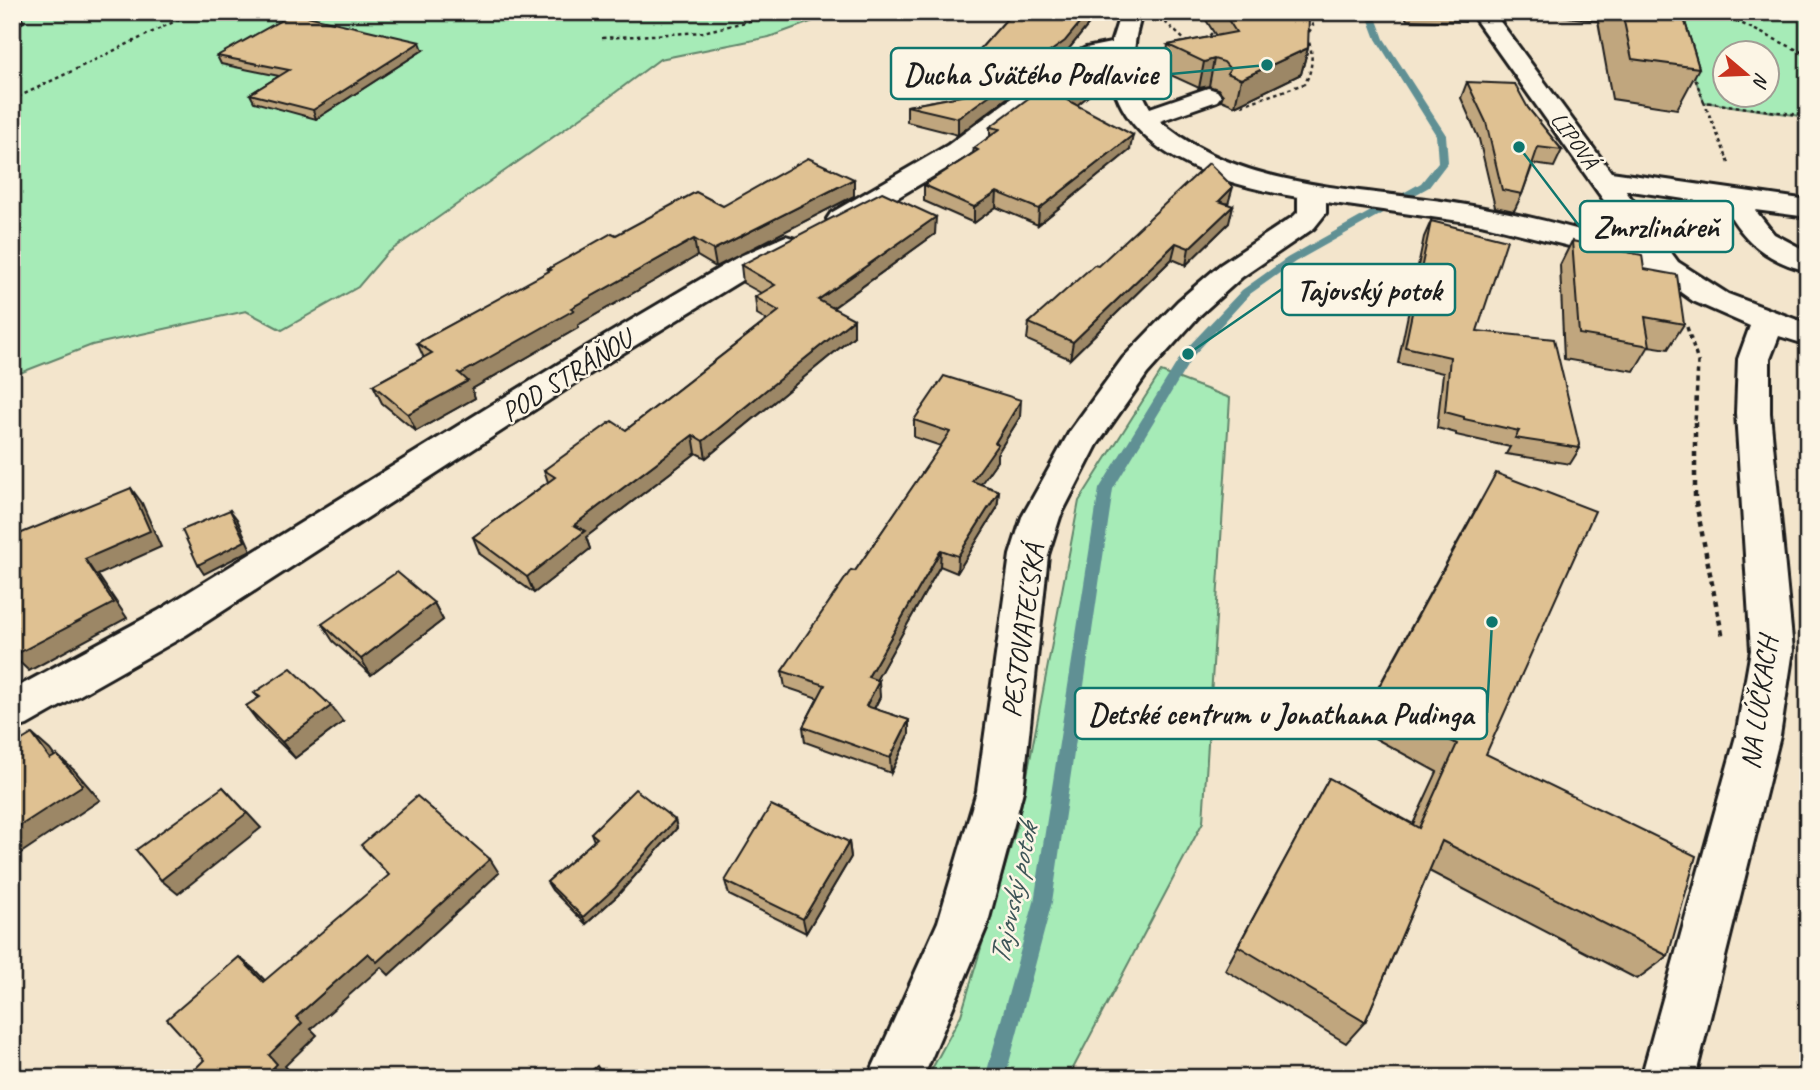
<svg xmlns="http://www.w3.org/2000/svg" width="1820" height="1090" font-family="Caveat,sans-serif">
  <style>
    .green { fill: #a6ebb7; stroke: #61846a; stroke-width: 2; fill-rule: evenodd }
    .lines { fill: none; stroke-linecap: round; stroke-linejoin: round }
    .stream { fill: #609094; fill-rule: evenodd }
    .minor-casing { stroke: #1c1c1c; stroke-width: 6 }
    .path-far2 { stroke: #1c1c1c; stroke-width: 2.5; stroke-dasharray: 3.5 3.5; stroke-linecap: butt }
    .path-far1 { stroke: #1c1c1c; stroke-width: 3.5; stroke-dasharray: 4.5 4.5; stroke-linecap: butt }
    .path { stroke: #1c1c1c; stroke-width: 4.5; stroke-dasharray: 5 5; stroke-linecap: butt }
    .minor { fill: #fcf5e5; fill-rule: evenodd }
    .wall { fill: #c0a67e; stroke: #1c1c1c; stroke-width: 2 }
    .shaded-wall { fill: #9c8766; stroke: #1c1c1c; stroke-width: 2 }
    .building { fill: #dfc192; stroke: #1c1c1c; stroke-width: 2 }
    .labels { text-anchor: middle; stroke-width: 5; stroke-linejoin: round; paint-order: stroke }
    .far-street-label { font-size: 23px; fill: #1c1c1c; stroke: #fcf5e5 }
    .street-label { font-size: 28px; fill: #1c1c1c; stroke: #fcf5e5 }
    .water-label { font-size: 30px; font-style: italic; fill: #3e5658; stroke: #fcf5e5 }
    .leader { fill: none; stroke: #0f766e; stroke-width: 2.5 }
    .callout-dot { fill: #0f766e; stroke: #fcf5e5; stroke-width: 2.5 }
    .callout { fill: #fcf5e5; stroke: #0f766e; stroke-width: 2.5 }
    .callout-label { font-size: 30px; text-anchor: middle; font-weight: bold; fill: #1c1c1c }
  </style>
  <rect width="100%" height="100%" fill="#f3e5cc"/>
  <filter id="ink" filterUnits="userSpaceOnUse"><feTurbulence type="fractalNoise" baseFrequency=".0143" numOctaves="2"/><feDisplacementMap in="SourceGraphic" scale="14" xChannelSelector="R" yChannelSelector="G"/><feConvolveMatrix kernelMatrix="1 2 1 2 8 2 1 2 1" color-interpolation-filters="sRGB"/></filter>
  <g filter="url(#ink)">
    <g class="green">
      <path d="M18 12H838L769 37 660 59 596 107 386 254 358 287 282 330 246 311 92 345 12 376V16Z"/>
      <path d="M1670 12H1808V117L1704 102ZM1726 52H1768V94H1726Z"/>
      <path d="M1161 372 1230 398 1203 822 1068 1078H927L961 1015 1018 823 1079 501Z"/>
    </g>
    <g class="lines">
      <path class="stream" d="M1366 12H1374L1384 39 1446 135 1448 162 1429 187 1295 262 1250 294 1193 356 1113 489 1052 902 1005 1078H985L1034 902 1099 489 1184 351 1242 290 1287 258 1421 183 1438 162 1436 135 1376 39Z"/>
      <g class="minor-casing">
        <g id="minor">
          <path d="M1121 12H1143C1130 46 1131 77 1150 108L1208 88 1217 91 1221 96 1217 101 1160 121C1241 191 1359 187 1460 204 1520 213 1579 229 1637 247L1470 12H1493L1611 172 1808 200V217L1755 210 1774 234 1808 252V271C1767 261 1744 242 1724 205L1625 190 1678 262 1728 294 1808 324V345L1779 336 1770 359V413L1793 650 1780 736 1695 1078H1641L1736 736 1751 650 1736 413 1738 359 1750 326 1693 301 1654 273 1589 251 1481 224 1326 202V213L1314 228 1242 277 1200 315 1147 374 1097 445 1060 517 1048 555 1023 791 987 926 923 1078H868L938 922 977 791 1010 555 1022 517 1070 431 1123 358 1178 301 1220 265 1294 216 1298 212V197C1223 185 1109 152 1110 57L1083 67 966 157 851 225 841 228 831 225 827 219 831 213 948 145 1067 57 1086 48 1111 43Z"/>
          <path d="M786 236 796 239 801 245 796 251 760 269 605 364 186 635 27 725 12 730V690L158 611 581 350 738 257Z"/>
        </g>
      </g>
      <g class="path-far2">
        <path d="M1717 12 1808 55"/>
        <path d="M1165 22 1189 44"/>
        <path d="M602 38 703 32 787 12"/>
        <path d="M1305 38 1313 26 1310 12"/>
        <path d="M1205 41 1217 27"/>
        <path d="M1693 73 1704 102"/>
        <path d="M12 100 194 12"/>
        <path d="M1242 105 1304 84C1313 73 1314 50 1307 38"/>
        <path d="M1729 163 1704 102 1808 116"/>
      </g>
      <g class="path-far1">
        <path d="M1689 230 1705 247"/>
        <path d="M1687 327 1698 362 1695 424"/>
      </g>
      <path class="path" d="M1695 422V498L1723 639"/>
      <use href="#minor" class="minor"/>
    </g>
    <g class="wall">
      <path d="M1013 12H1099L1063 56 958 135 907 122V106L966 95 985 75 972 73 973 57Z"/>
      <path d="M1201 12H1286L1308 48 1301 74 1235 106 1221 100 1223 95 1218 89 1209 86 1199 88 1164 72 1168 45 1216 36Z"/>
      <path d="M1403 12H1469L1465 22 1407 20Z"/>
      <path d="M1545 12H1682L1699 68 1677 109 1612 99 1598 21 1545 14Z"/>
      <path d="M423 50 316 119 254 102 250 94 279 76 221 64 217 56Z"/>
      <path d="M1106 69 1104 83 1077 105 1130 150 1038 225 996 207 974 223 924 201V185L973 153 974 148 990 137V127Z"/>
      <path d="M1467 82 1528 108 1562 150 1554 167 1533 164 1522 194 1514 211 1495 207 1479 139 1461 98Z"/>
      <path d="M854 179V196L716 267 697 256 578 325V328L472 389 475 398 416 431 382 403 373 385 424 358 417 343 549 272 548 269 616 235 723 206Z"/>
      <path d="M1228 204 1229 223 1186 265 1172 259 1070 359 1027 340 1029 323 1098 266Z"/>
      <path d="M1431 221 1477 331 1580 448 1570 464 1506 454 1510 447 1456 435V433L1437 428 1443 373 1398 363 1424 237Z"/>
      <path d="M935 234 833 308 854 336 706 458 696 453 586 537 590 549 534 593 480 554 473 537 548 482 544 470 626 430 767 320 757 314 755 297 761 293 743 283 741 265Z"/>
      <path d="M1572 241 1644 269 1684 324 1668 349 1649 346 1634 371 1564 359 1560 265Z"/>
      <path d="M1020 417 997 454V461L980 484 999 491 997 508 957 573 940 566 876 680 880 697 874 709 909 720V735L891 773 805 742 803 727 818 698 785 687 782 671 855 571 941 446 914 437V420Z"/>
      <path d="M1479 503 1486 754 1668 956 1637 979 1429 871 1365 1022 1346 1043 1225 970 1329 778 1413 824 1437 772 1356 728Z"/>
      <path d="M434 603 443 620 371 675 333 641 322 624Z"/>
      <path d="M254 693 343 722 295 758 259 723 246 706 259 698Z"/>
      <path d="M675 820 677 828 618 895 586 924 552 890 547 882 594 841 591 833Z"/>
      <path d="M849 842 851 857 806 933 729 895 725 881Z"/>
    </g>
    <g class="shaded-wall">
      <path d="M12 12H31L21 17 24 22 12 28Z"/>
      <path d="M1089 12H1099L1063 56 958 135V118Z"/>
      <path d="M420 42 423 50 316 119 313 110Z"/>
      <path d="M1308 48 1301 74 1235 106 1241 79Z"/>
      <path d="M1214 59 1209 86 1199 88 1204 62Z"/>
      <path d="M1106 69 1104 83 1065 115 1067 100Z"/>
      <path d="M1133 135 1130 150 1038 225 1039 209Z"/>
      <path d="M854 179V196L716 267 713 250Z"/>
      <path d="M1233 187 1228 204 1219 201Z"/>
      <path d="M997 192 996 207 974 223V207Z"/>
      <path d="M1233 206 1229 223 1186 265 1189 248Z"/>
      <path d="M936 217 935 234 820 317 818 300Z"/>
      <path d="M694 239 697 256 578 325V328L472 389 475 398 416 431 408 414 460 374 571 308Z"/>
      <path d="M1176 243 1172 259 1070 359 1073 342Z"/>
      <path d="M854 319V336L706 458 703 441Z"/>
      <path d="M1021 400 1020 417 997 454V461L971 498 972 481Z"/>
      <path d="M693 435 696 453 586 537 590 549 534 593 527 577 574 525Z"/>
      <path d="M131 488 142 503 161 547 98 575 127 618 29 671 13 656Z"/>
      <path d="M999 491 997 508 957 573 958 556Z"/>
      <path d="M230 510 237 519 251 550 204 574 198 565Z"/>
      <path d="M941 550 940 566 869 693 868 677Z"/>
      <path d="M434 603 443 620 371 675 361 659Z"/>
      <path d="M879 681 880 697 867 722 866 706Z"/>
      <path d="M331 706 343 722 295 758 282 742Z"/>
      <path d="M909 720V735L891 773 890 758Z"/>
      <path d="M32 734 50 750 68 774 50 759Z"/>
      <path d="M57 755 75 771 100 800 12 859V831Z"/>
      <path d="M223 787 261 828 178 894 161 880Z"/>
      <path d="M675 820 677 828 618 895 586 924 583 917Z"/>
      <path d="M849 842 851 857 806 933 803 919Z"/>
      <path d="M490 859 499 873 389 975 381 967 311 1029 317 1035 285 1066 293 1075 291 1078H263L269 1055 296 1017 368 953Z"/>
      <path d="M239 957 255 970 279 995 263 982Z"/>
    </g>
    <g class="building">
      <path d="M1013 12H1089L1065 41 958 118 907 106 966 95 998 61 973 57Z"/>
      <path d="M1223 12H1286L1309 17 1308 48 1241 79 1227 73 1230 69 1224 62 1214 59 1204 62 1168 45 1236 32Z"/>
      <path d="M1622 12H1682L1699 68 1632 59Z"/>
      <path d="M294 13 420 42 313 110 250 94 289 70 217 56Z"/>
      <path d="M1106 69 1067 100 1133 135 1039 209 997 192 974 207 924 185 978 150 974 148 1000 129 990 127 1054 79Z"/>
      <path d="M1467 82 1515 84 1528 108 1562 150 1538 147 1522 194 1502 190 1486 122Z"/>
      <path d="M808 158 854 179 713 250 694 239 571 308 574 310 460 374 458 372 468 381 408 414 373 385 432 353 417 343 551 270 548 269 612 233 616 235 696 192 723 206Z"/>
      <path d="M1209 163 1233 187 1219 201 1233 206 1189 248 1176 243 1073 342 1029 323 1094 265 1098 266Z"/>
      <path d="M882 192 936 217 818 300 854 319 703 441 693 435 574 525 585 531 527 577 473 537 555 477 544 470 612 421 626 430 779 311 755 297 775 285 741 265Z"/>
      <path d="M1431 221 1507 240 1477 331 1554 339 1580 448 1515 438 1519 431 1464 419V417L1445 412 1450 357 1405 347Z"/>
      <path d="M1572 241 1642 255 1644 269 1677 275 1684 324 1645 317 1650 346 1579 334Z"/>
      <path d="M944 376 1021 400 995 443 998 444 972 481 999 491 958 556 941 550 868 677 879 681 866 706 909 720 890 758 803 727 825 685 782 671 851 570 855 571 950 432 914 420Z"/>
      <path d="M1496 473 1595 511 1486 754 1696 856 1668 956 1442 841 1365 1022 1238 946 1329 778 1419 828 1457 744 1372 700Z"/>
      <path d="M131 488 150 531 85 559 114 603 13 656 12 654V537Z"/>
      <path d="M230 510 245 541 198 565 182 530Z"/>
      <path d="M397 572 434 603 361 659 322 624Z"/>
      <path d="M291 668 331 706 282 742 246 706 260 697 254 693Z"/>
      <path d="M32 734 50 759 57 755 83 785 12 831V746Z"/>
      <path d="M223 787 247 813 161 880 136 850Z"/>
      <path d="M635 789 675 820 615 888 583 917 547 882 597 838 591 833Z"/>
      <path d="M417 796 490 859 377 962 368 953 296 1017 302 1023 269 1055 277 1064 263 1078H186L204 1060 167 1019 239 957 263 982 389 875 361 845Z"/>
      <path d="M771 805 849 842 803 919 725 881Z"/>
      <path d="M597 1066 605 1078H583Z"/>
    </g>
  </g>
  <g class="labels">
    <g class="far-street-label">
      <text transform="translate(1575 140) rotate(54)" y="8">LIPOVÁ</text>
    </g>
    <g class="street-label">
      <text transform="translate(566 375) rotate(-32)" y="10">POD STRÁŇOU</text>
      <text transform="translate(1022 631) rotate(-82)" y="10">PESTOVATEĽSKÁ</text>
      <text transform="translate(1758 703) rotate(-82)" y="10">NA LÚČKACH</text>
    </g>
    <g class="water-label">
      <text transform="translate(1013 894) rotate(-78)" y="10">Tajovský potok</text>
    </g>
  </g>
  <path class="leader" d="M1267 65L1171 74M1519 147L1580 227M1188 354L1282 289M1492 622L1487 713"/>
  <g class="callout-dot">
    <circle cx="1267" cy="65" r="7"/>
    <circle cx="1519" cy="147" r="7"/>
    <circle cx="1188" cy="354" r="7"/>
    <circle cx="1492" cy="622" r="7"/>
  </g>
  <g class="callout">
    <rect x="891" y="48" width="280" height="51" rx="7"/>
    <rect x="1580" y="201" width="153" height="51" rx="7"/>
    <rect x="1282" y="264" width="173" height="51" rx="7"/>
    <rect x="1075" y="688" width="412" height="51" rx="7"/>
  </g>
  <g class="callout-label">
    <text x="1031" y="84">Ducha Svätého Podlavice</text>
    <text x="1656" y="237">Zmrzlináreň</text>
    <text x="1369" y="300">Tajovský potok</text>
    <text x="1281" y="724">Detské centrum u Jonathana Pudinga</text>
  </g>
  <rect width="1820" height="1090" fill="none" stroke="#fcf5e5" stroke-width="42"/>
  <rect x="21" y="21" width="1778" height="1048" fill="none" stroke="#1c1c1c" stroke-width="2.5" filter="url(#ink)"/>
  <g transform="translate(1746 74) rotate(109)"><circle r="33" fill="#fcf5e5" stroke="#a29e95" stroke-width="2"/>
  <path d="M0-5L12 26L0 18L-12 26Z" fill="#c8321e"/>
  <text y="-10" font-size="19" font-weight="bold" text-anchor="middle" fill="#1c1c1c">N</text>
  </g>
</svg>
